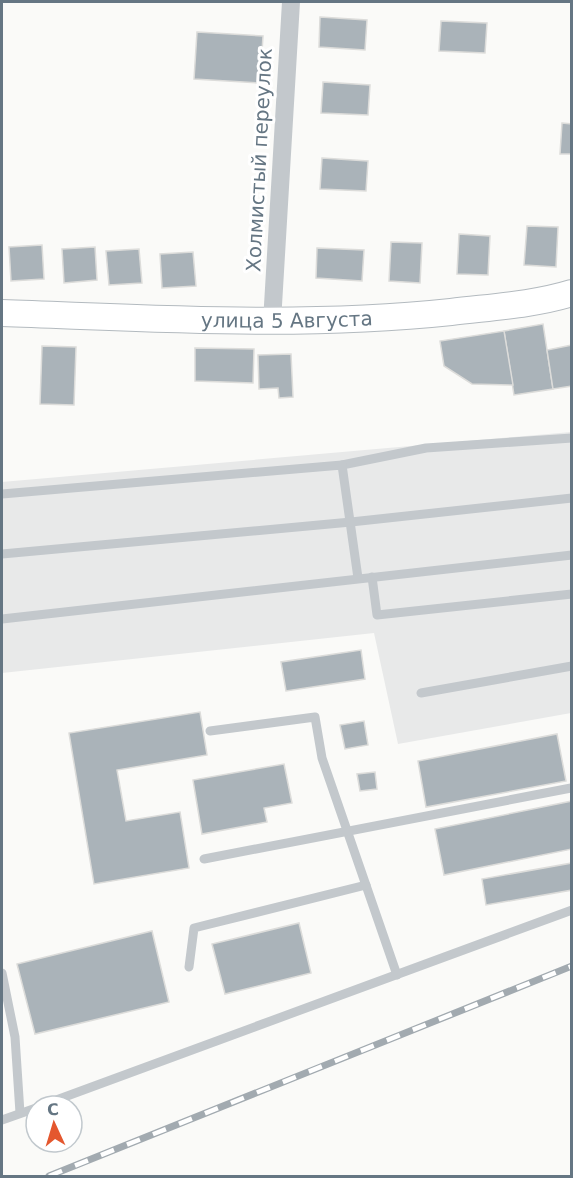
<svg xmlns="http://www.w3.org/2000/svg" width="573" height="1178" font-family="'DejaVu Sans',sans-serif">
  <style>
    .built { fill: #e8e9e9 }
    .building { fill: #aab3b9; stroke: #dcdcda; stroke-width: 1.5 }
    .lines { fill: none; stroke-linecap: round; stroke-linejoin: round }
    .secondary-casing { stroke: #b3babf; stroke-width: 28 }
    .lane { stroke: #c3c8cc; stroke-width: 9 }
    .street { stroke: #c3c8cc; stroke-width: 18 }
    .secondary { stroke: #fff; stroke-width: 26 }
    .rail-casing { stroke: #a2aab0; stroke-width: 7 }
    .rail { stroke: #fff; stroke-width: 4.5; stroke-dasharray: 14; stroke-linecap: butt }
    .labels { text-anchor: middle; stroke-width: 6; stroke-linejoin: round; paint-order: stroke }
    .street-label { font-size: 20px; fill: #657683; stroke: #fff }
  </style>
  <rect width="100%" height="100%" fill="#fafaf8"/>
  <path class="built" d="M571 432V713L398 744 374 633 2 673V482Z"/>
  <g class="building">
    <path d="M320 17 367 20 365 50 319 47Z"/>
    <path d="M441 21 487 23 485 53 439 51Z"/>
    <path d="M197 32 263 36 260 83 194 79Z"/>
    <path d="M323 82 370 85 368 115 321 113Z"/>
    <path d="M562 123 572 124V154H560Z"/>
    <path d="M322 158 368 161 366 191 320 189Z"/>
    <path d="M527 226 558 227 556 267 524 265Z"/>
    <path d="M459 234 490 236 488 275 457 274Z"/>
    <path d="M391 242 422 243 420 283 389 281Z"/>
    <path d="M42 245 44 279 11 281 9 247Z"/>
    <path d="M95 247 97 280 64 283 62 249Z"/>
    <path d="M317 248 364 250 362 281 316 278Z"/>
    <path d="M139 249 142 283 109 285 106 251Z"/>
    <path d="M193 252 196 286 162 288 160 254Z"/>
    <path d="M543 324 553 389 514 395 504 331Z"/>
    <path d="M504 331 513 385 472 384 444 366 440 341Z"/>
    <path d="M572 345V386L553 389 547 350Z"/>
    <path d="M42 346 76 347 74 405 40 404Z"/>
    <path d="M195 348 254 349 253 383 195 381Z"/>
    <path d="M291 354 293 397 279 398 278 388 259 389 258 355Z"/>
    <path d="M361 650 365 679 286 691 281 662Z"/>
    <path d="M200 712 207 755 117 770 126 821 180 812 189 868 94 884 69 733Z"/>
    <path d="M364 721 368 745 345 749 340 725Z"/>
    <path d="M557 734 566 781 426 807 418 761Z"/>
    <path d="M284 764 292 803 264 808 267 822 202 834 193 780Z"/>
    <path d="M375 772 377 789 360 791 357 774Z"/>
    <path d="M572 801V849L444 875 435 829Z"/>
    <path d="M572 863V890L486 905 482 879Z"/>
    <path d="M299 923 311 973 225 994 212 944Z"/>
    <path d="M152 931 169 1002 35 1034 17 964Z"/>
  </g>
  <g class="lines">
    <g class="secondary-casing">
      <g id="secondary">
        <path id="s1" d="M2 313C151 318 301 328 451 312 491 307 533 305 572 293"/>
      </g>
    </g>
    <g class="lane">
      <path d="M342 465 426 448 572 438"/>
      <path d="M2 494 342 465 358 578"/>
      <path d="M2 554 351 522 572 498"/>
      <path d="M372 577 377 615 572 594"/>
      <path d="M2 619 572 555"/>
      <path d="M421 693 572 666"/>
      <path d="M210 731 315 717 322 758 397 975"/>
      <path d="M204 859 571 788"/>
      <path d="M189 967 194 928 366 885"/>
      <path d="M2 973 15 1037 20 1113"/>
      <path d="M40 1106 572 910"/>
      <path d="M2 1120 36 1108"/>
    </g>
    <path class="street" d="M272 322 291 2"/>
    <use href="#secondary" class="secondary"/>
    <g class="rail-casing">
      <path id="rail" d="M49 1176 572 966"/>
    </g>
    <use href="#rail" class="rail"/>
  </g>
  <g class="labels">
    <g class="street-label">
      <text transform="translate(259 160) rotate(-87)" y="7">Холмистый переулок</text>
      <text dy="7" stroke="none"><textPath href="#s1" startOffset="285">улица 5 Августа</textPath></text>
    </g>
  </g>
  <rect width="573" height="1178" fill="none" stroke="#657683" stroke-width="6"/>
  <g transform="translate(54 1124) rotate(356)"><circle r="28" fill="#ffffff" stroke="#c1c8cd" stroke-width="1.5"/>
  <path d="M0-4.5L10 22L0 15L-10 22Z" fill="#e4572e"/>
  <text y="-9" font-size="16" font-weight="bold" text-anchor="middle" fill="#657683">С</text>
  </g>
</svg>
